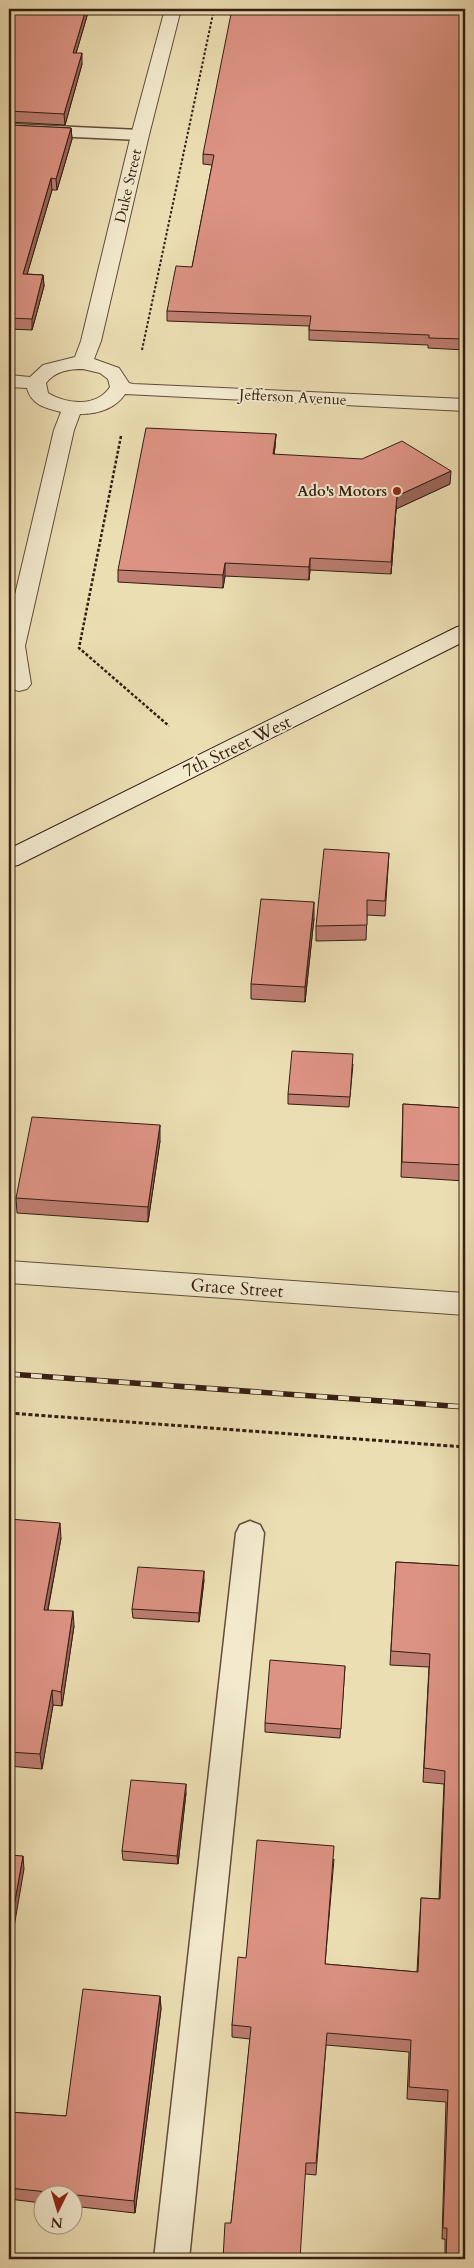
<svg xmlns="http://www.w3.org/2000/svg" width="474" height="2268" font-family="Cardo,serif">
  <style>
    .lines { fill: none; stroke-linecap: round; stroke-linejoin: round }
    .service-casing { stroke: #624d3a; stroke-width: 3 }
    .minor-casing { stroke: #624d3a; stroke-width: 2 }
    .secondary-casing { stroke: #341d12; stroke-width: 2 }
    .path-far2 { stroke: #341d12; stroke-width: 2; stroke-dasharray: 2.5 2; stroke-linecap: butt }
    .path-far1 { stroke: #341d12; stroke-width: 2.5; stroke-dasharray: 3 2; stroke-linecap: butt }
    .path { stroke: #341d12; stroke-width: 3; stroke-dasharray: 4 2.5; stroke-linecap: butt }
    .service { fill: #f3eace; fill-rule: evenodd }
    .minor { fill: #f3eace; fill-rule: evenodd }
    .secondary { fill: #f3eace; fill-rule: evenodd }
    .rail-casing { stroke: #341d12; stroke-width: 5.5 }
    .rail { stroke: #f3eace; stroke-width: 4; stroke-dasharray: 11; stroke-linecap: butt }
    .wall { fill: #be7e72; stroke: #341d12 }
    .shaded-wall { fill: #9b675c; stroke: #341d12 }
    .building { fill: #dd9384; stroke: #341d12 }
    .poi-dot { fill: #8f2418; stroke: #f3eace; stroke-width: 2 }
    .labels { text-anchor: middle; stroke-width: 4; stroke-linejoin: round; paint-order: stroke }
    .far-street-label { font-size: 15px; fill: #341d12; stroke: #f3eace }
    .far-poi-label { font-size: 15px; font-weight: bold; fill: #341d12; stroke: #f3eace; text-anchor: end }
    .street-label { font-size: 18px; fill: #341d12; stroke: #f3eace }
  </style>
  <rect width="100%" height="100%" fill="#ecdeb3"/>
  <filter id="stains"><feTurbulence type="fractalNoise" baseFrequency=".004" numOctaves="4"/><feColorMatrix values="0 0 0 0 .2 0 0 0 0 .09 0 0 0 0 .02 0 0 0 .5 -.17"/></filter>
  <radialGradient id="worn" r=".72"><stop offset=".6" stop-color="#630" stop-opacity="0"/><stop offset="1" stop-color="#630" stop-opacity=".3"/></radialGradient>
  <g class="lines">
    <g class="service-casing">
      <g id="service">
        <path d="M9 124 140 130 146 132 148 135 146 138 140 140 9 134Z"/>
        <path d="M250 1521 260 1525 264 1533 189 2259H154L236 1533 240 1525Z"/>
      </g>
    </g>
    <g class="minor-casing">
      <g id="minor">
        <path d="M165 9H181L149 135 101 341 94 359 119 368 129 383 133 384 465 399V411L125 394C115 409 97 414 80 414L74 430 25 646 31 684 27 689 19 691 11 689 9 686V620L54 430 61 412C46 408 31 405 27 388L9 387V375L30 377 43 365 75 357 81 341 131 135ZM83 369 100 373 108 379 110 387C96 408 67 404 48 393L46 383C55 371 69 369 83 369Z"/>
        <path d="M9 1261 465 1293V1315L9 1283Z"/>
      </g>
    </g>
    <g class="secondary-casing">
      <path id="secondary" d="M465 625V641L18 865 9 867V849L457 627Z"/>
    </g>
    <path class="path-far2" d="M142 350 214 9"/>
    <path class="path-far1" d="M121 436 79 648 169 726"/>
    <path class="path" d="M9 1413 465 1447"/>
    <use href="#service" class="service"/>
    <use href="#minor" class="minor"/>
    <use href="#secondary" class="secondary"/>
    <g class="rail-casing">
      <path id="rail" d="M9 1374 465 1407"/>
    </g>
    <use href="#rail" class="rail"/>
  </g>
  <g class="wall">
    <path d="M9 9H89L76 53 82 64 65 125 9 122Z"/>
    <path d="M465 9V350L428 348V345L309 340V326L167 321V311L192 267 212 165 203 164V154Z"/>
    <path d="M9 125 71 128 72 139 57 190H52L27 274 43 275 44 286 32 330 9 329Z"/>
    <path d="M276 434 275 447 274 455 450 484 396 509 391 574 310 570 309 580 225 576 223 588 118 582V570Z"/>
    <path d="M389 853 385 916 367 915 366 940 316 941V926Z"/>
    <path d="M314 918 305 1002 251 999V984Z"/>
    <path d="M353 1064 349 1107 288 1104V1094Z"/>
    <path d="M403 1104 465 1108V1181L401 1177Z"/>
    <path d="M160 1141 148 1222 17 1213 16 1198Z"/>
    <path d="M9 1519 61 1538 48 1610 74 1626 62 1706 53 1705 42 1769 9 1766Z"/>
    <path d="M396 1562 465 1566V2259H445V2239H442L446 2102 407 2099 409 2052 326 2045 316 2175 306 2174 231 2223 250 2039 232 2037V2025L246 1958 334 1859 325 1964 417 1972 421 1898 439 1899 444 1784 423 1782 429 1667 390 1665Z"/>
    <path d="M204 1580 199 1622 133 1618 132 1609Z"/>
    <path d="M345 1666 340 1738 265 1732V1723Z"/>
    <path d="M186 1793 178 1864 123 1860 122 1851Z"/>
    <path d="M160 1996 161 2009 135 2213 72 2206V2196H42V2203L9 2199V2112L66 2116Z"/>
  </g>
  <g class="shaded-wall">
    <path d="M86 9H89L73 64V53Z"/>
    <path d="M82 53V64L65 125 64 114Z"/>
    <path d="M71 128 72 139 57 190 56 179Z"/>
    <path d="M51 178 52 190 24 285 23 274Z"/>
    <path d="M43 275 44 286 32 330V319Z"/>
    <path d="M276 434 275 447 272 467 273 454Z"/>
    <path d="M451 471 450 484 396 509 391 574 397 496Z"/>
    <path d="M310 558V570L309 580V567Z"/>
    <path d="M225 563V576L223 588V575Z"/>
    <path d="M314 902V918L305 1002V987Z"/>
    <path d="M160 1125V1141L148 1222V1207Z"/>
    <path d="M60 1523 61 1538 45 1624 44 1610Z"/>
    <path d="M204 1571V1580L199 1622V1613Z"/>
    <path d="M73 1611 74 1626 62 1706 61 1692Z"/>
    <path d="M52 1690 53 1705 42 1769 40 1754Z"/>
    <path d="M186 1784V1793L178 1864 177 1856Z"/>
    <path d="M23 1856 24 1869 9 1956V1934Z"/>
    <path d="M160 1996 161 2009 135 2213 134 2201Z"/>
  </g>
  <g class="building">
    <path d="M9 9H86L73 53H82L64 114 9 111Z"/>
    <path d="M232 9H465V339L429 338V335L309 330 311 316 167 311 176 266 192 267 214 155 203 154Z"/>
    <path d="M9 125 71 128 56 179 51 178 23 274 43 275 32 319 9 318Z"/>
    <path d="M146 428 276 434 273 454 362 459 402 441 451 471 397 496 391 562 310 558 309 567 225 563 223 575 118 570Z"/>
    <path d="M324 849 389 853 385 901 367 900V925L316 926Z"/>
    <path d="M261 899 314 902 305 987 251 984Z"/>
    <path d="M292 1051 353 1054 350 1097 288 1094Z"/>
    <path d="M403 1104 465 1108V1165L402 1162Z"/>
    <path d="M32 1117 160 1125 148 1207 16 1198Z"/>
    <path d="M9 1519 60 1523 44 1610 73 1611 61 1692 52 1690 40 1754 9 1752Z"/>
    <path d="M396 1562 465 1566V2259H446L447 2228H443L448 2090 409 2087 411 2040 327 2033 316 2163H306L300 2259H223L225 2223H231L251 2027 232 2025 238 1957 246 1958 257 1840 334 1846 325 1964 418 1972 421 1898 440 1899 445 1771 424 1768 430 1654 391 1651Z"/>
    <path d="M138 1567 204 1571 199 1613 132 1609Z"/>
    <path d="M270 1660 345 1666 341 1729 265 1723Z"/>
    <path d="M131 1780 186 1784 177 1856 122 1851Z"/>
    <path d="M9 1855 23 1856 9 1934Z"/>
    <path d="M83 1989 160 1996 134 2201 9 2188V2112L66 2116Z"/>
  </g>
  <circle class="poi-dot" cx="397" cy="491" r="5"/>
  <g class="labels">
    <g class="far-street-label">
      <text transform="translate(128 186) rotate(-77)" y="5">Duke Street</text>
      <text transform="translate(293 397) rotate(3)" y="5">Jefferson Avenue</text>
    </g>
    <g class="far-poi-label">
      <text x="387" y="496">Ado's Motors</text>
    </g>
    <g class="street-label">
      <text transform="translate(237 746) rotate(-26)" y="6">7th Street West</text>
      <text transform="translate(237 1288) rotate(4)" y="6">Grace Street</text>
    </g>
  </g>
  <rect width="474" height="2268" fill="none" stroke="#ecdeb3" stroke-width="30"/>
  <rect x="10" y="10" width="454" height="2248" fill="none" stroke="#341d12" stroke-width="2.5"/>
  <rect x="15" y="15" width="444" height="2238" fill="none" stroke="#341d12"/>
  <g transform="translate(58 2210) rotate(185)"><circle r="24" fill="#f3eace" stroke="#a79883"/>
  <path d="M0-4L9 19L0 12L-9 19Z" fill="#8f2418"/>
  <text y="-8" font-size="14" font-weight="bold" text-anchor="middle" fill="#341d12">N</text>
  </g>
  <rect width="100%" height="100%" filter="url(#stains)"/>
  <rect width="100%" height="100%" fill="url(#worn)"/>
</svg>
